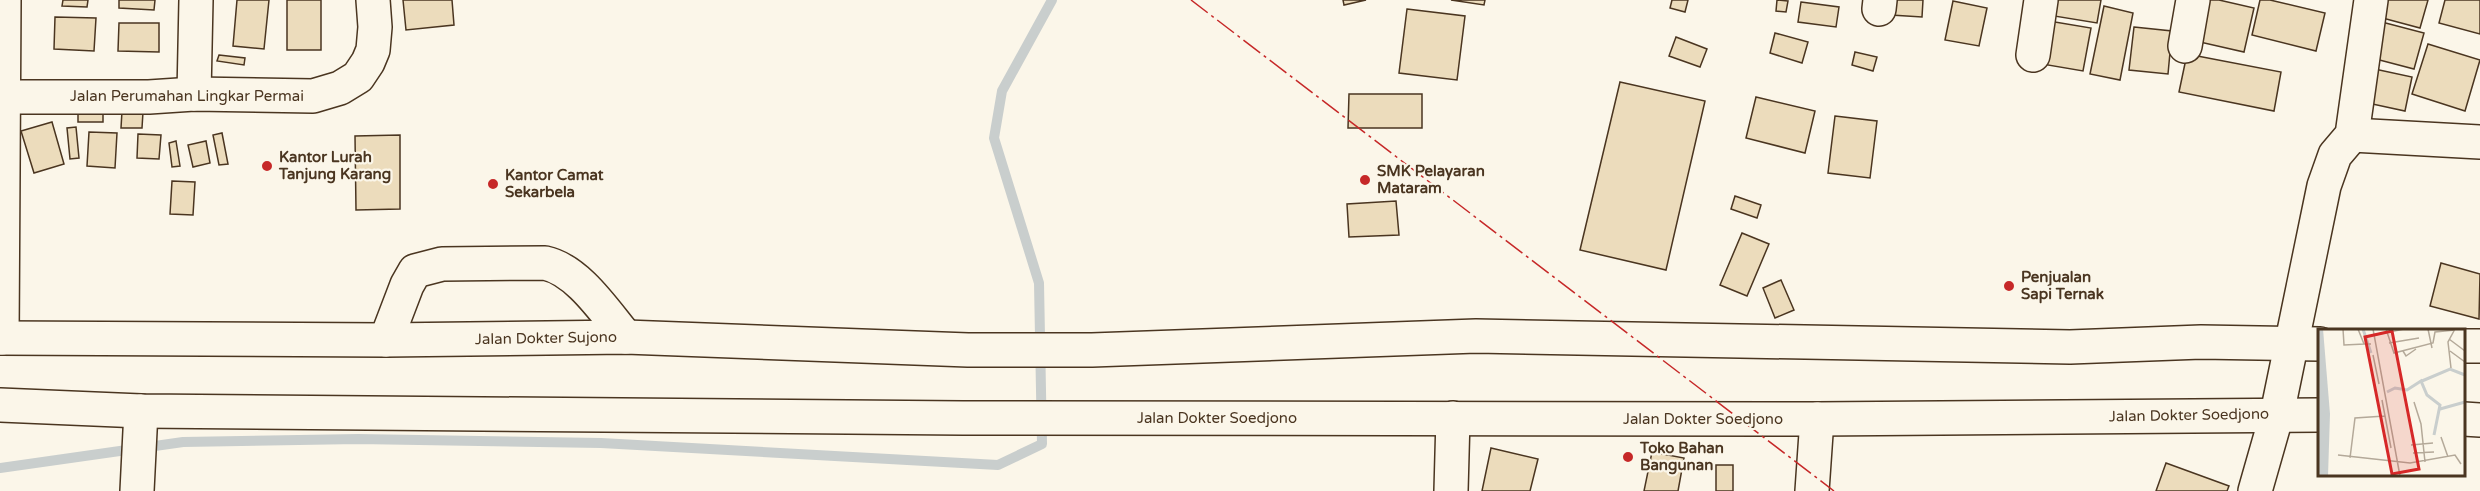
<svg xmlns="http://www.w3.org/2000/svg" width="2480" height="491" font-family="'Varela Round',sans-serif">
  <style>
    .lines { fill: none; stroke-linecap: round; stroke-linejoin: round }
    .stream { stroke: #c9cecd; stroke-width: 10 }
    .building { fill: #ecdcbc; stroke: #4a3520; stroke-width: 1.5 }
    .minor-casing { stroke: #4a3520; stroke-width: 36 }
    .highway-casing { stroke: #4a3520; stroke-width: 36 }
    .minor { stroke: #fbf6e9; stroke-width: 33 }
    .highway { stroke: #fbf6e9; stroke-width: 33 }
    .power { stroke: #c62828; stroke-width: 1.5; stroke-dasharray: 21 4.5 3 4.5; stroke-linecap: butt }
    .poi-dot { fill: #c62828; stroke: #fbf6e9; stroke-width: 2 }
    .labels { text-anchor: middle; stroke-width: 4.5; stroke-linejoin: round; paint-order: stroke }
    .street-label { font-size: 15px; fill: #4a3520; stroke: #fbf6e9 }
    .poi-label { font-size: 15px; font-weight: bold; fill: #4a3520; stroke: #fbf6e9; text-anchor: start }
    .inset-river { fill: none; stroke: #c9cecd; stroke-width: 3 }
    .inset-road { fill: none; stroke: #b4a999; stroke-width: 1.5 }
    .view { fill: #d62828; fill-opacity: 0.15; stroke: #d62828; stroke-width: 3 }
    .inset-edge { fill: none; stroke: #4a3520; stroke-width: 3 }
  </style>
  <rect width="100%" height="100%" fill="#fbf6e9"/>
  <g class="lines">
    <path class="stream" d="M0 468 183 442 358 439 601 443 998 465 1042 444 1039 283 994 138 1002 91 1052 0"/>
  </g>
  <g class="building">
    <path d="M63 0H88L87 7 62 6Z"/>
    <path d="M119 0H155L154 10 119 8Z"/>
    <path d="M237 0H269L264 49 233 46Z"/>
    <rect x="287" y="0" width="34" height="50"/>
    <path d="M403 0H452L454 25 406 30Z"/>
    <path d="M1343 0H1366L1344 5Z"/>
    <path d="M1451 0H1485L1484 5Z"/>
    <path d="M1672 0H1688L1685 12 1670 8Z"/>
    <path d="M1777 0 1788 1 1786 12 1776 11Z"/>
    <path d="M1892 0H1923L1922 17 1891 15Z"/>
    <path d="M2057 0H2101L2097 23 2054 16Z"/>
    <path d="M2200 0H2219L2254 8 2244 52 2191 40Z"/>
    <path d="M2260 0H2270L2325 13 2316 51 2252 35Z"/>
    <path d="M2379 0H2428L2420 28 2375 16Z"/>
    <path d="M2445 0H2480V34L2439 23Z"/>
    <path d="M1953 1 1987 8 1979 46 1945 40Z"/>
    <path d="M1801 2 1839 7 1836 27 1798 22Z"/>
    <path d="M2104 6 2133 13 2120 80 2090 74Z"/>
    <path d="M1407 9 1465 16 1457 80 1399 73Z"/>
    <path d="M55 17 96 18 94 51 54 49Z"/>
    <path d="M2043 20 2091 28 2083 71 2036 63Z"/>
    <path d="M2378 21 2424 33 2414 69 2368 57Z"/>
    <path d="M119 23H159V52L118 51Z"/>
    <path d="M2134 27 2172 31 2168 74 2129 70Z"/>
    <path d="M1775 33 1808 42 1802 63 1770 53Z"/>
    <path d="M1676 37 1707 49 1700 67 1669 56Z"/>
    <path d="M2428 44 2480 60 2465 111 2412 94Z"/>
    <path d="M1855 52 1877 57 1873 71 1852 65Z"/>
    <path d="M2187 54 2281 72 2274 111 2179 92Z"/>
    <path d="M219 55 245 58 244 65 217 61Z"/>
    <path d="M2370 68 2412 77 2405 111 2363 102Z"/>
    <path d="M1620 82 1705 101 1666 270 1580 250Z"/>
    <path d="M1349 94H1422V128H1348Z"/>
    <path d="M1756 97 1815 111 1805 153 1746 138Z"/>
    <rect x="78" y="107" width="25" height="15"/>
    <path d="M122 111 143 112 142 128H121Z"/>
    <path d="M1835 116 1877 121 1870 178 1828 173Z"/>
    <path d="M52 122 64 164 34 173 21 131Z"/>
    <path d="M76 127 79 158 70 159 67 128Z"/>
    <path d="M89 132 117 133 115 168 87 166Z"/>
    <path d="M222 133 228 164 219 165 213 135Z"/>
    <path d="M138 134 161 135 159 159 137 158Z"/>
    <path d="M400 135V209L356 210 355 136Z"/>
    <path d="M176 141 180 166 172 167 169 143Z"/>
    <path d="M206 141 210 163 193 167 188 145Z"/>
    <path d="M172 181 195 182 193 215 170 214Z"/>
    <path d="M1735 196 1761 205 1757 218 1731 209Z"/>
    <path d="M1396 201 1399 235 1349 237 1347 204Z"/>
    <path d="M1742 233 1769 244 1747 296 1720 285Z"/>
    <path d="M2441 263 2480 274 2479 319 2430 306Z"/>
    <path d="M1781 280 1794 310 1775 318 1763 288Z"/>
    <path d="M1491 448 1538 459 1530 491H1482Z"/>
    <path d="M1652 452 1684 458 1678 491H1644Z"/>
    <path d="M2166 463 2229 486 2227 491H2156Z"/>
    <rect x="1716" y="465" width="17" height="26"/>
  </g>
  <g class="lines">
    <g class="minor-casing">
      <g id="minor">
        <path d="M1879 9 1880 0"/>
        <path d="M2185 46 2193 0"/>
        <path d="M2033 55 2041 0"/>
        <path d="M194 94 196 0"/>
        <path d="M0 97H149L194 94 313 96 340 88 358 77 368 62 373 50 375 27 373 0"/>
        <path d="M2352 135 2480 142"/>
        <path d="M2 338 4 0"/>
        <path d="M386 340 407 285 415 271 442 264 545 263C578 270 605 312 626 337"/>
        <path d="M137 491 141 411"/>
        <path d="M1451 491 1453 418"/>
        <path d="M1812 491 1817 419"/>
        <path d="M2255 491 2277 414 2324 186 2335 155 2352 135 2371 0"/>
      </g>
    </g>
    <g class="highway-casing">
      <g id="highway">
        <path d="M0 338 386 340 626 337 968 350H1092L1476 336 2070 347 2201 342 2320 344"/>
        <path d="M2464 346H2480"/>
        <path d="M0 405 141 411 963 418 1817 419 2320 415"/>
        <path d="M2464 419 2480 420"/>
      </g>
    </g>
    <use href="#minor" class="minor"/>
    <use href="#highway" class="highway"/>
    <path class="power" d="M1191 0 1834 491"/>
  </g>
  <g class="poi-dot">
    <circle cx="267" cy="166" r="6"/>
    <circle cx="1365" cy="180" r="6"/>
    <circle cx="493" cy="184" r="6"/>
    <circle cx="2009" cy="286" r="6"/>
    <circle cx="1628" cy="457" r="6"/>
  </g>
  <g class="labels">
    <g class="street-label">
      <text x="187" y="101">Jalan Perumahan Lingkar Permai</text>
      <text transform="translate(546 338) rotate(-1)" y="5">Jalan Dokter Sujono</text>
      <text transform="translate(2189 415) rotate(-1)" y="5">Jalan Dokter Soedjono</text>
      <text x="1217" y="423">Jalan Dokter Soedjono</text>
      <text x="1703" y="424">Jalan Dokter Soedjono</text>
    </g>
    <g class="poi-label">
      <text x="279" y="162">Kantor Lurah<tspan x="279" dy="17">Tanjung Karang</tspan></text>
      <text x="1377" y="176">SMK Pelayaran<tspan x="1377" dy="17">Mataram</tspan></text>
      <text x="505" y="180">Kantor Camat<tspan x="505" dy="17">Sekarbela</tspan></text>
      <text x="2021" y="282">Penjualan<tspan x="2021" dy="17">Sapi Ternak</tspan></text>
      <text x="1640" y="453">Toko Bahan<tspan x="1640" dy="17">Bangunan</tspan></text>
    </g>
  </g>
  <g transform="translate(2318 329)">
    <rect width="147" height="147" fill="#fbf6e9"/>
    <path d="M0 0H5L12 85 10 147H0Z" fill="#c9cecd"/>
    <path class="inset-river" d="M45 0 53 24M104 52 132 40 147 46M69 63 77 59 89 61 103 52 109 66 122 76 116 106M122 80 147 73"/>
    <path class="inset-road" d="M25 0 26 16 47 15M40 0 46 15H53M55 0 82 147M68 0 76 24 115 14 117 3 137 1M110 0 114 19M57 6 86 0M131 10 147 22M71 14 101 9M85 22 88 27 98 20M132 22 147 33M55 26 61 55M133 39 130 13 137 0M64 71 73 119M96 73 103 95 107 133M123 108 130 128M93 116 115 114M95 124 116 123M20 126 92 134 137 126 143 135M32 129 37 89 67 87"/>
    <path class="view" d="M74 2 101 140 74 145 47 8Z"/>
    <rect width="147" height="147" class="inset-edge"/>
  </g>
</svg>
